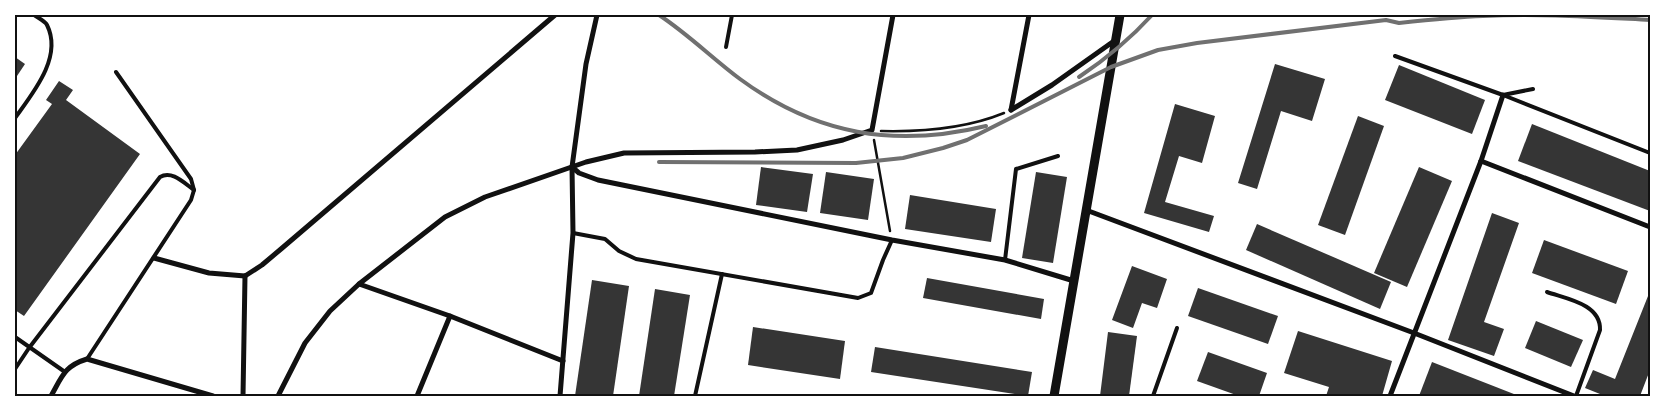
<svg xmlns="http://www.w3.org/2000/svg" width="1665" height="411" font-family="Barlow,sans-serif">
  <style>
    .building { fill: #353535 }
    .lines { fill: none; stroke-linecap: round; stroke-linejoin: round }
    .path { stroke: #111; stroke-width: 2.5 }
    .service { stroke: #111; stroke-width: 4 }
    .minor { stroke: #111; stroke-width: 5 }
    .tertiary { stroke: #111; stroke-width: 9 }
    .rail { stroke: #707070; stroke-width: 4 }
    .neatline { fill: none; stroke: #111; stroke-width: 2 }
  </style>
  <rect width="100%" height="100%" fill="#fff"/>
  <g class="building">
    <path d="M15 57 25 64 15 79Z"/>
    <path d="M1275 64 1325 79 1312 121 1281 111 1257 189 1238 183Z"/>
    <path d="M1399 65 1485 100 1472 134 1385 100Z"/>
    <path d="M59 81 73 90 66 100 140 154 24 316 15 310V155L52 104 46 100Z"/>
    <path d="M1175 104 1215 116 1202 163 1179 156 1165 202 1214 216 1209 232 1144 213Z"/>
    <path d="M1358 116 1384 126 1345 235 1318 225Z"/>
    <path d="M1532 124 1650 171V211L1518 161Z"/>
    <path d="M761 167 813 174 807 212 756 205Z"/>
    <path d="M1419 167 1452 181 1407 287 1374 273Z"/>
    <path d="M826 172 874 179 868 220 820 213Z"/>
    <path d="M1036 172 1067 177 1053 263 1022 258Z"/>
    <path d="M910 195 996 209 991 242 905 229Z"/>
    <path d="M1492 213 1519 223 1484 322 1504 329 1494 356 1448 340Z"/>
    <path d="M1257 224 1391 282 1380 309 1246 250Z"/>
    <path d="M1544 240 1628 271 1616 304 1532 273Z"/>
    <path d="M1132 266 1167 279 1157 308 1142 303 1133 328 1112 320Z"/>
    <path d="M927 278 1044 299 1041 319 923 298Z"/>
    <path d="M592 280 629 286 613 396H575Z"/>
    <path d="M1198 288 1278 316 1268 344 1188 316Z"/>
    <path d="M655 289 690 295 674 396H639Z"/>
    <path d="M1650 291V370L1640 396H1605L1585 388 1593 370 1615 379Z"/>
    <path d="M1536 321 1583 340 1571 367 1525 348Z"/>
    <path d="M753 327 845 341 840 379 748 365Z"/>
    <path d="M1298 331 1392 361 1382 396H1326L1329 387 1284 373Z"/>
    <path d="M1108 332 1137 336 1129 396H1100Z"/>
    <path d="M875 347 1032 372 1028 396 871 372Z"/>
    <path d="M1208 352 1267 373 1259 396H1239L1197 381Z"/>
    <path d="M1432 362 1519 396H1419Z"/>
  </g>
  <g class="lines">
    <g class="path">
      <path d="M881 131C922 132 965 129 1004 113"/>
      <path d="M874 140 890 231"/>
    </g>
    <g class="service">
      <path d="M726 47 732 15"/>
      <path d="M1395 56 1503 95 1650 153"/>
      <path d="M1503 95 1533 89"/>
      <path d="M15 118C33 93 63 57 47 25 45 21 38 18 34 15"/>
      <path d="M573 233 605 239 619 251 636 259 858 298 871 293 883 260 892 240"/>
      <path d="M1005 260 1016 169 1058 156"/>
      <path d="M1547 292C1567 299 1601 304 1600 330L1576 396"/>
      <path d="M15 337 65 372"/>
      <path d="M87 359 191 200 194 190 191 179 116 72"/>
      <path d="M15 369 29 348 160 177C172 170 184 183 194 190"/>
      <path d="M695 396 722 274"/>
      <path d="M1153 396 1177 328"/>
    </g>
    <g class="minor">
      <path d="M1011 110 1052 85 1114 41"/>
      <path d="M1011 110 1029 15"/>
      <path d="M1481 161 1650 227"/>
      <path d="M572 167 579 173 598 180 892 240 1005 260 1074 281"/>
      <path d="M1086 210 1414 333 1574 396"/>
      <path d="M154 258 209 273 245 276"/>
      <path d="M245 276 262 265 281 249 555 15"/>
      <path d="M359 284 450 316 563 361"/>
      <path d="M51 396C62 377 64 366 87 359L213 396"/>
      <path d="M243 396 245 276"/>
      <path d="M278 396 305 343 330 311 359 284 445 217 485 197 586 162 624 153 755 152 797 150 843 140 872 130 893 15"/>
      <path d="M417 396 450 316"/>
      <path d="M560 396 573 233 572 167 586 64 597 15"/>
      <path d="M1390 396 1481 161 1503 95"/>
    </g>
    <path class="tertiary" d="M1054 396 1120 15"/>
    <g class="rail">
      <path d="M659 15C688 34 713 59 740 79 816 135 895 148 986 126"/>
      <path d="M1079 77C1106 59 1130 39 1152 15"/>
      <path d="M659 162 856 163 903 158 943 148 967 140 1111 67 1158 50 1197 43 1386 20 1399 23C1427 20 1455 17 1483 16 1538 13 1594 17 1650 20"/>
    </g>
  </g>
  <rect width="1665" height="411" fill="none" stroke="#ffffff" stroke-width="32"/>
  <rect x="16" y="16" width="1633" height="379" class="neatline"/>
</svg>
